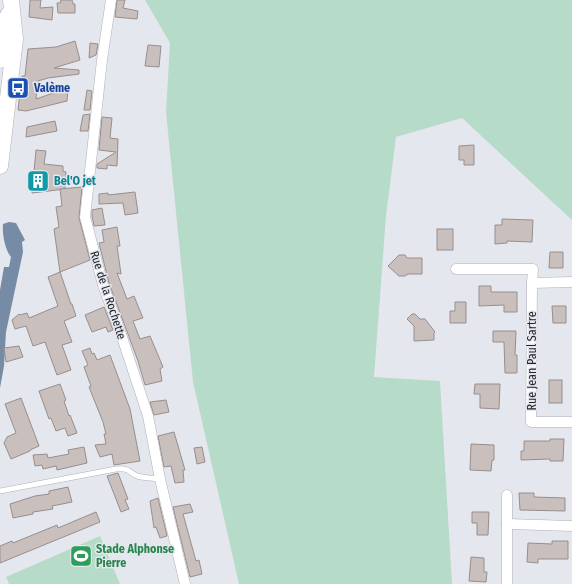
<svg xmlns="http://www.w3.org/2000/svg" width="572" height="584" font-family="'Fira Sans Condensed',sans-serif">
  <style>
    .green { fill: #b7dbc9 }
    .water { fill: #768ca6 }
    .building { fill: #c9c0be; stroke: #978e8d }
    .lines { fill: none; stroke-linecap: round; stroke-linejoin: round }
    .service-casing { stroke: #afb0b7; stroke-width: 6 }
    .minor-casing { stroke: #afb0b7; stroke-width: 11 }
    .primary-casing { stroke: #afb0b7; stroke-width: 17 }
    .service { stroke: #fff; stroke-width: 5 }
    .minor { stroke: #fff; stroke-width: 10 }
    .primary { stroke: #fff; stroke-width: 16 }
    .labels { text-anchor: middle; stroke-width: 3; stroke-linejoin: round; paint-order: stroke }
    .transit-label { font-size: 12px; font-weight: bold; fill: #164399; stroke: #e5e7ef; text-anchor: start }
    .culture-label { font-size: 12px; font-weight: bold; fill: #0d838f; stroke: #e5e7ef; text-anchor: start }
    .street-label { font-size: 12px; fill: #242527; stroke: #e5e7ef }
    .leisure-label { font-size: 12px; font-weight: bold; fill: #27864d; stroke: #e5e7ef; text-anchor: start }
  </style>
  <rect width="100%" height="100%" fill="#e5e7ef"/>
  <g class="green">
    <path d="M145 0H572V220L462 118 396 137 386 216 374 377 440 381 452 584H239L193 382 166 112 170 43Z"/>
    <path d="M100 536 120 584H9L6 577Z"/>
  </g>
  <path class="water" d="M9 222 16 223 25 240 22 242 23 252 6 332 4 366 0 388V290L4 267H9L11 257C5 250 2 234 3 224Z"/>
  <g class="building">
    <path d="M30 0H41L40 8 53 7 52 20 29 17Z"/>
    <path d="M61 0H72L73 4H75V13H58L57 3H60Z"/>
    <path d="M117 0H125L123 8 138 11 137 19 115 17Z"/>
    <path d="M75 41 80 60 54 68 79 70V74L48 78 38 81 36 99 68 88 67 101 26 111 18 110 22 76H25L28 49 56 47Z"/>
    <path d="M90 43 98 44 96 55 89 58Z"/>
    <path d="M148 45 161 46 159 67 145 66Z"/>
    <path d="M87 90 92 91 90 110H84Z"/>
    <path d="M90 114 88 131H80L83 115Z"/>
    <path d="M102 117 112 118 110 138 118 139 117 166 107 165V169L97 168V164L116 152 99 150Z"/>
    <path d="M55 121 57 131 26 137 27 127Z"/>
    <path d="M474 145V165H464V160H459V146Z"/>
    <path d="M36 150 46 151 44 164 63 166V171L66 172 65 189 32 193Z"/>
    <path d="M82 187 79 218 90 260 60 272 54 229 59 227 56 207 62 206 60 189Z"/>
    <path d="M135 192 138 213 125 215 123 203 99 204V194L108 193V195Z"/>
    <path d="M102 208 105 225 94 226 92 216V210Z"/>
    <path d="M502 219 533 220 532 242 507 241V243L495 244V225H502Z"/>
    <path d="M117 227 120 246H117L121 274 117 273 127 299 134 296 138 306 143 318 133 321 140 339 150 336 163 367 160 369 162 381 145 385 138 361 109 283 99 243 104 242 102 230Z"/>
    <rect x="437" y="229" width="16" height="21"/>
    <path d="M550 252H563V268H549Z"/>
    <path d="M399 255H405L407 258H422V274H408L405 276H399L388 266Z"/>
    <path d="M60 272 71 304H72L76 316 64 321 72 342 62 345 71 370 57 375 45 342 33 346 26 326 15 329 12 320 19 314 20 315 27 313 29 318 58 306 48 277Z"/>
    <path d="M479 286H491V292H517V312H504V305L479 306Z"/>
    <path d="M455 302H466V323H450V311H455Z"/>
    <path d="M552 306H566V323H553Z"/>
    <path d="M104 307 113 330 108 332 106 327 92 332 85 315Z"/>
    <path d="M412 314H415L420 319H425L435 332 434 333V340L414 341V326L407 319Z"/>
    <path d="M493 331H516L515 355H517V373H505L504 342H493Z"/>
    <path d="M19 346 23 357 6 362 4 348Z"/>
    <path d="M90 348 92 354 94 353 97 360 110 355 130 409 140 461 114 465 112 454 100 457 95 445 106 444 104 434H106L103 422 89 387 91 386 84 367 88 365 82 351Z"/>
    <rect x="549" y="380" width="13" height="23"/>
    <path d="M60 384 66 400 64 401 69 416 70 415 77 433 68 436 65 428 56 431 51 418 49 419 39 391Z"/>
    <path d="M475 384H500L499 409 480 408V394H474Z"/>
    <path d="M21 398 39 446 30 450V451L11 459 4 443 7 437 16 433 5 404Z"/>
    <path d="M166 400 169 412 154 415 150 402Z"/>
    <path d="M174 432 185 470H183L184 482 175 483 171 466 164 467 158 436Z"/>
    <path d="M550 439H564L563 461H550V459L521 460V451H524V441H550Z"/>
    <path d="M471 444 494 445V460H492L491 471 470 470Z"/>
    <path d="M84 447 87 463 57 470 56 466 43 469 42 465 35 466 33 455 47 454 48 458 69 454 68 450Z"/>
    <path d="M202 447 205 462 197 464 194 448Z"/>
    <path d="M118 473 128 499 125 500 129 509 121 512 107 476Z"/>
    <path d="M68 487 72 502 52 506 53 509 33 512V514L13 518 10 504 35 496 49 494V491Z"/>
    <path d="M519 493H534V497L565 498V511L520 510Z"/>
    <path d="M158 498 167 536 160 538 156 527 154 528 150 501Z"/>
    <path d="M190 504 193 512 183 514 196 561 199 560 202 574 190 577 173 507Z"/>
    <path d="M96 512 100 522 0 563V546L12 541 13 543 57 525 58 528Z"/>
    <path d="M472 512H489L488 535H477V523H472Z"/>
    <path d="M552 541H568V559H538V563L527 562 528 543 552 544Z"/>
    <path d="M471 557 484 558V572H487L486 582 469 581Z"/>
  </g>
  <g class="lines">
    <g class="service-casing">
      <path id="service" d="M0 491 116 469C130 468 127 471 137 476 144 478 153 478 160 479"/>
    </g>
    <g class="minor-casing">
      <g id="minor">
        <path d="M111 0 102 60 85 217 103 285 121 334 148 416 160 479 185 584"/>
        <path d="M456 269H533L532 283"/>
        <path d="M572 282 532 283 531 422H572"/>
        <path d="M507 495V584"/>
        <path d="M507 524 572 526"/>
      </g>
    </g>
    <g class="primary-casing">
      <g id="primary">
        <path d="M0 60 3 38 8 15"/>
        <path d="M0 166 15 39 11 0"/>
      </g>
    </g>
    <use href="#service" class="service"/>
    <use href="#minor" class="minor"/>
    <use href="#primary" class="primary"/>
  </g>
  <defs>
    <g id="bus-square" transform="scale(1.15)"><rect x="-9" y="-9" width="18" height="18" rx="4" fill="#1a4fb4" stroke="#e5e7ef"/><path d="M-5-6H5V4H4V6H2V4H-2V6H-4V4H-5ZM-3.5-4V0h7V-4ZM-3.5 1.2v1.5H-2V1.2ZM2 1.2v1.5H3.5V1.2Z" fill="#fff"/></g>
    <g id="building-square" transform="scale(1.15)"><rect x="-9" y="-9" width="18" height="18" rx="4" fill="#0f9aa8" stroke="#e5e7ef"/><path d="M-4-6H4V6H1V3H-1V6H-4ZM-2.5-4.3h1.7v1.8h-1.7ZM.8-4.3h1.7v1.8H.8ZM-2.5-1h1.7V.8h-1.7ZM.8-1h1.7V.8H.8Z" fill="#fff"/></g>
    <g id="stadium-square" transform="scale(1.15)"><rect x="-9" y="-9" width="18" height="18" rx="4" fill="#2e9e5b" stroke="#e5e7ef"/><path d="M0-5a6.5 5 0 1 0 0 10a6.5 5 0 1 0 0-10ZM-3.5-1.8h7v3.6h-7Z" fill="#fff"/></g>
  </defs>
  <g fill-rule="evenodd">
    <use href="#bus-square" x="18" y="88"/>
    <use href="#building-square" x="38" y="181"/>
    <use href="#stadium-square" x="81" y="556"/>
  </g>
  <g class="labels">
    <g class="transit-label">
      <text x="34" y="92">Valème</text>
    </g>
    <g class="culture-label">
      <text x="54" y="185">Bel'O jet</text>
    </g>
    <g class="street-label">
      <text transform="translate(108 295) rotate(72)" y="4">Rue de la Rochette</text>
      <text transform="translate(532 361) rotate(-90)" y="4">Rue Jean Paul Sartre</text>
    </g>
    <g class="leisure-label">
      <text x="96" y="553">Stade Alphonse<tspan x="96" dy="14">Pierre</tspan></text>
    </g>
  </g>
</svg>
